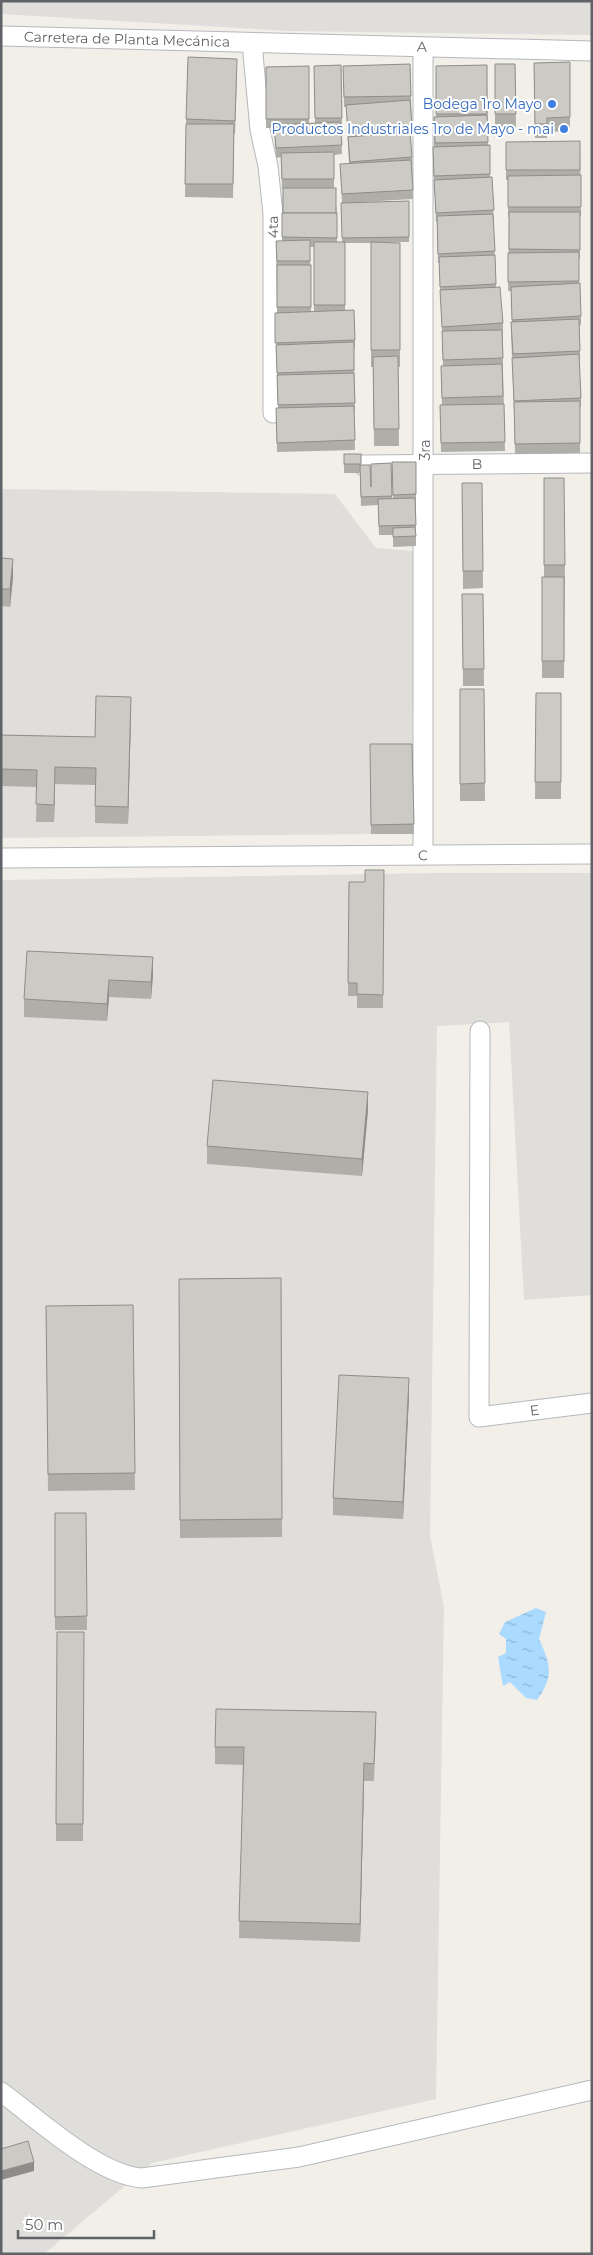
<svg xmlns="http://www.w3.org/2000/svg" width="593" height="2255" font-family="Montserrat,sans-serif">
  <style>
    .industrial { fill: #e0deda }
    .water { fill: url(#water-ripples) }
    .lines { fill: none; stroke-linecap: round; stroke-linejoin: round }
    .minor-casing { stroke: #b5b8bc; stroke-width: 21 }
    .minor { stroke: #fff; stroke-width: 19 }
    .wall { fill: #afaea9; fill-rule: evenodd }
    .shaded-wall { fill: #8f8d8a }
    .building { fill: #cccac5; stroke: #8f8d8a }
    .shop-dot { fill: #3f7fe0; stroke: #fff; stroke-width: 2 }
    .labels { text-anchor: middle; stroke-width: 4; stroke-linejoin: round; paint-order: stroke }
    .street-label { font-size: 14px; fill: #5f6368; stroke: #fff }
    .shop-label { font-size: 14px; fill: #366cbe; stroke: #fff; text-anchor: end }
  </style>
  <defs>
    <pattern id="water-ripples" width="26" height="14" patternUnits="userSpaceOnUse" patternTransform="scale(1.25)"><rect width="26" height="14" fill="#aadaff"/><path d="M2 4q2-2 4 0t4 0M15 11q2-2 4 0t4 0" fill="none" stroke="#8eb4d2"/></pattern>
  </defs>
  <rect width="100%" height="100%" fill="#f1efe8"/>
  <g class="industrial">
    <path d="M1 1H592V35L288 31 1 14Z"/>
    <path d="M1 489 335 494 376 548 415 551 412 753 370 754 371 834 1 838Z"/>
    <path d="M438 873H592V1295L524 1300 509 1022 437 1026 430 1536 444 1607 436 2099 152 2163 44 2254H1V880Z"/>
  </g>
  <path class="water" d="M536 1608 546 1612 539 1639C551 1665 554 1676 537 1700L526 1698 510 1682 503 1686 498 1657 506 1653V1639L499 1634 505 1622Z"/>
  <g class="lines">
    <g class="minor-casing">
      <g id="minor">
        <path id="s1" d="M1 36 592 51"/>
        <path d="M252 43 260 130 268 166 273 214V413"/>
        <path d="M423 47V854"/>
        <path id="s2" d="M362 465 592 463"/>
        <path id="s3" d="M1 858 592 854"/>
        <path id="s4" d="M480 1031 479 1417 592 1403"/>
        <path d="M1 2092C38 2119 98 2175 142 2178L299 2157 592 2090"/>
      </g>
    </g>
    <use href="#minor" class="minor"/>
  </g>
  <g class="wall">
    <path d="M188 57 237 73 235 134H234L233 198 185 197 186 124Z"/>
    <path d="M570 62V131L547 132V138H535L534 63Z"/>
    <path d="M410 64 412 134 410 135 412 157 413 199 362 202 409 201V242H378L400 243V367H398L399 446H374L373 367H371V243H345V310L355 340V349H354L355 412H354L355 450 277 452 276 408H278L275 313H277L276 241H282L283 189H282L281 157 276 158 274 128H266V67L309 66V123H315L314 66 341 65 342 127H341L342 154 334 155V188L337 213V242H342V203L340 164H349L346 107H344L343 66ZM310 247H314V312H311Z"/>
    <path d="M495 64H515L516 127 495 128Z"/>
    <path d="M487 65 488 145H490V177H492L496 287 503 323V368L505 451 441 452 440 405H442L441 375 443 366 442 331 439 263H438L437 222H436L433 156 434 147V117H436V66Z"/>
    <path d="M580 141 581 216H580V259H579V283L581 316V325L579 326 580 351V360H579L581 398V407H580V453L515 454 514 411 511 332V322H512L511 291H508L509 217H508V180H506V142Z"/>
    <path d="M344 454H361V465L371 486 391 463 392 498H393L392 462H416V546L393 547V535H379L378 505 361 506 360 473H344Z"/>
    <path d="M544 478 565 565 564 678H542V577H544Z"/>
    <path d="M462 483H482L483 588 463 589Z"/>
    <path d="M1 558 13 577 10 607 1 606Z"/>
    <path d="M462 594H483L484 686H463Z"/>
    <path d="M460 689H484L485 801H460Z"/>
    <path d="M536 693H561V799H535Z"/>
    <path d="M131 714 128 824 95 823V785L55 784 54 822H36L37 787 1 786V735L95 737Z"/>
    <path d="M370 744H412L414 834H371Z"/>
    <path d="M384 870 383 1008H357V996H348L349 882H365Z"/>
    <path d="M27 951 153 975 151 999 109 997 107 1021 24 1017V999Z"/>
    <path d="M368 1110 362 1176 207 1164V1146Z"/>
    <path d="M281 1278 282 1537 180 1538 179 1279Z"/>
    <path d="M133 1305 135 1490 48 1491 46 1306Z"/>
    <path d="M409 1396 403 1519 333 1515V1498Z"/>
    <path d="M55 1513H86L87 1630H55Z"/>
    <path d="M57 1632H84L83 1841H56Z"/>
    <path d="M376 1730 374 1781H364L360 1942 239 1938 243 1765 215 1764V1747Z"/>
  </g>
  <g class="shaded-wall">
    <path d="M13 559V577L10 607V589Z"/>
    <path d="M131 697V714L128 824V807Z"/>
    <path d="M55 767V784L54 822V805Z"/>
    <path d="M153 957V975L151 999V982Z"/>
    <path d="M109 980V997L107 1021V1004Z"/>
    <path d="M368 1092V1110L362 1176V1159Z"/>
    <path d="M409 1378V1396L403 1519V1502Z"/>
    <path d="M364 1763V1781L360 1942V1924Z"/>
    <path d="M34 2162V2171L1 2180V2171Z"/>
  </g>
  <g class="building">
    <path d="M188 57 237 59 235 121 186 119Z"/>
    <path d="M570 62V117L547 118V124H535L534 63Z"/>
    <path d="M410 64 411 96 344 97 343 66Z"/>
    <path d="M495 64H515L516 114H495Z"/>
    <path d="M341 65 342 118H315L314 66Z"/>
    <path d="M487 65V114H436V66Z"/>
    <path d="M309 66V119H266V67Z"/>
    <path d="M410 100 412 125 348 130 346 105Z"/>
    <path d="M487 115 488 142 435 143 434 117Z"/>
    <path d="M340 122 342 145 276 148 274 125Z"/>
    <path d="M186 124H234L233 184H185Z"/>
    <path d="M410 132 412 157 350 162 348 137Z"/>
    <path d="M580 141V170H506V142Z"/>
    <path d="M490 145V174L434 176 433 147Z"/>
    <path d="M334 152V179H282L281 153Z"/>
    <path d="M411 160 413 190 342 194 340 164Z"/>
    <path d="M581 175V207H508V176Z"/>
    <path d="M492 177 494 210 436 213 434 180Z"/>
    <rect x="283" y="188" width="53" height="25"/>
    <path d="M409 201V237L342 238 341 203Z"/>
    <path d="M509 212H580V250L509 249Z"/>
    <path d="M282 213H337V238L282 237Z"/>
    <path d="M493 214 495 251 438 254 437 216Z"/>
    <path d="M310 240V261H277L276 241Z"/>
    <rect x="314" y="242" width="31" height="63"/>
    <path d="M371 242 400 243V350H371Z"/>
    <path d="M579 252V281L508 282V253Z"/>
    <path d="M495 255 496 284 440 287 439 257Z"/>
    <rect x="277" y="265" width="34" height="42"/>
    <path d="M580 283 581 316 512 320 511 287Z"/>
    <path d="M500 287 503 323 442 327 440 290Z"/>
    <path d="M354 310 355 340 275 343V313Z"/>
    <path d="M579 319 580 351 513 354 511 322Z"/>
    <path d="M502 330 503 358 443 360 442 331Z"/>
    <path d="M354 342V370L277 373 276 345Z"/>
    <path d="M579 354 581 398 514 401 512 358Z"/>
    <path d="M398 356 399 429H374L373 357Z"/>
    <path d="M502 364 503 396 442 398 441 366Z"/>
    <path d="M354 373 355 403 278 405 277 375Z"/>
    <path d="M580 401V443L515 444 514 402Z"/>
    <path d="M504 404 505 442 441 443 440 405Z"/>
    <path d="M354 406 355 440 277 443 276 408Z"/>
    <rect x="344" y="454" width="17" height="10"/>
    <path d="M392 462H416V494L393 495Z"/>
    <path d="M391 463 392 496 361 497 360 465H370L371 487V464Z"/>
    <path d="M544 478H564L565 565H544Z"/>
    <path d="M462 483H482L483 571H463Z"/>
    <path d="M415 498 416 525 379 526 378 499Z"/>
    <path d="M415 527 416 536 393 537V528Z"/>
    <path d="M1 558 13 559 10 589H1Z"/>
    <rect x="542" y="577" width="22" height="84"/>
    <path d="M462 594H483L484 669H463Z"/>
    <path d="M460 689H484L485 783 460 784Z"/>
    <path d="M536 693H561V782H535Z"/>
    <path d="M96 696 131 697 128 807 95 806 96 768 55 767 54 805 36 804 37 770 1 769V735L95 737Z"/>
    <path d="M370 744H412L414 824 371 825Z"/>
    <path d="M365 870H384L383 995 357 994V983H348L349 882H365Z"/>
    <path d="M27 951 153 957 151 982 109 980 107 1004 24 999Z"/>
    <path d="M213 1080 368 1092 362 1159 207 1146Z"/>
    <path d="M281 1278 282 1519 180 1520 179 1279Z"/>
    <path d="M133 1305 135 1473 48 1474 46 1306Z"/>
    <path d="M339 1375 409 1378 403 1502 333 1498Z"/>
    <path d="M55 1513H86L87 1616 55 1617Z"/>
    <path d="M57 1632H84L83 1824H56Z"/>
    <path d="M216 1709 376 1712 374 1764 364 1763 360 1924 239 1921 244 1747H215Z"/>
    <path d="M28 2141 34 2162 1 2171V2149Z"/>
  </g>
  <g class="shop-dot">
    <circle cx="552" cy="104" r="5"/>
    <circle cx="564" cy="129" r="5"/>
  </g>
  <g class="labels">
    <g class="street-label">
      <text dy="5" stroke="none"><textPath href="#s1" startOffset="126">Carretera de Planta Mecánica</textPath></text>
      <text dy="5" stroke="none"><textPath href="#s1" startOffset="421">A</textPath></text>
      <text transform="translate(273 227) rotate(-91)" y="5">4ta</text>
      <text transform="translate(425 450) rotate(-90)" y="5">3ra</text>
      <text dy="5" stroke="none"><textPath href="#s2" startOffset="115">B</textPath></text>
      <text dy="5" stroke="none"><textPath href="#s3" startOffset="422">C</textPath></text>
      <text dy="5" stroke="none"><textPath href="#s4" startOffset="442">E</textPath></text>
    </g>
    <g class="shop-label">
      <text x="542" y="109">Bodega 1ro Mayo</text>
      <text x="554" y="134">Productos Industriales 1ro de Mayo - mai</text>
    </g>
  </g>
  <rect width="593" height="2255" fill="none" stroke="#5f6368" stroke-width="5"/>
  <path d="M18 2230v8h136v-8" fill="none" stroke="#5f6368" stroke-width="2.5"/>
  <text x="25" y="2230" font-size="15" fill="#5f6368" stroke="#ffffff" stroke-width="4" paint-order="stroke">50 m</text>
</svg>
